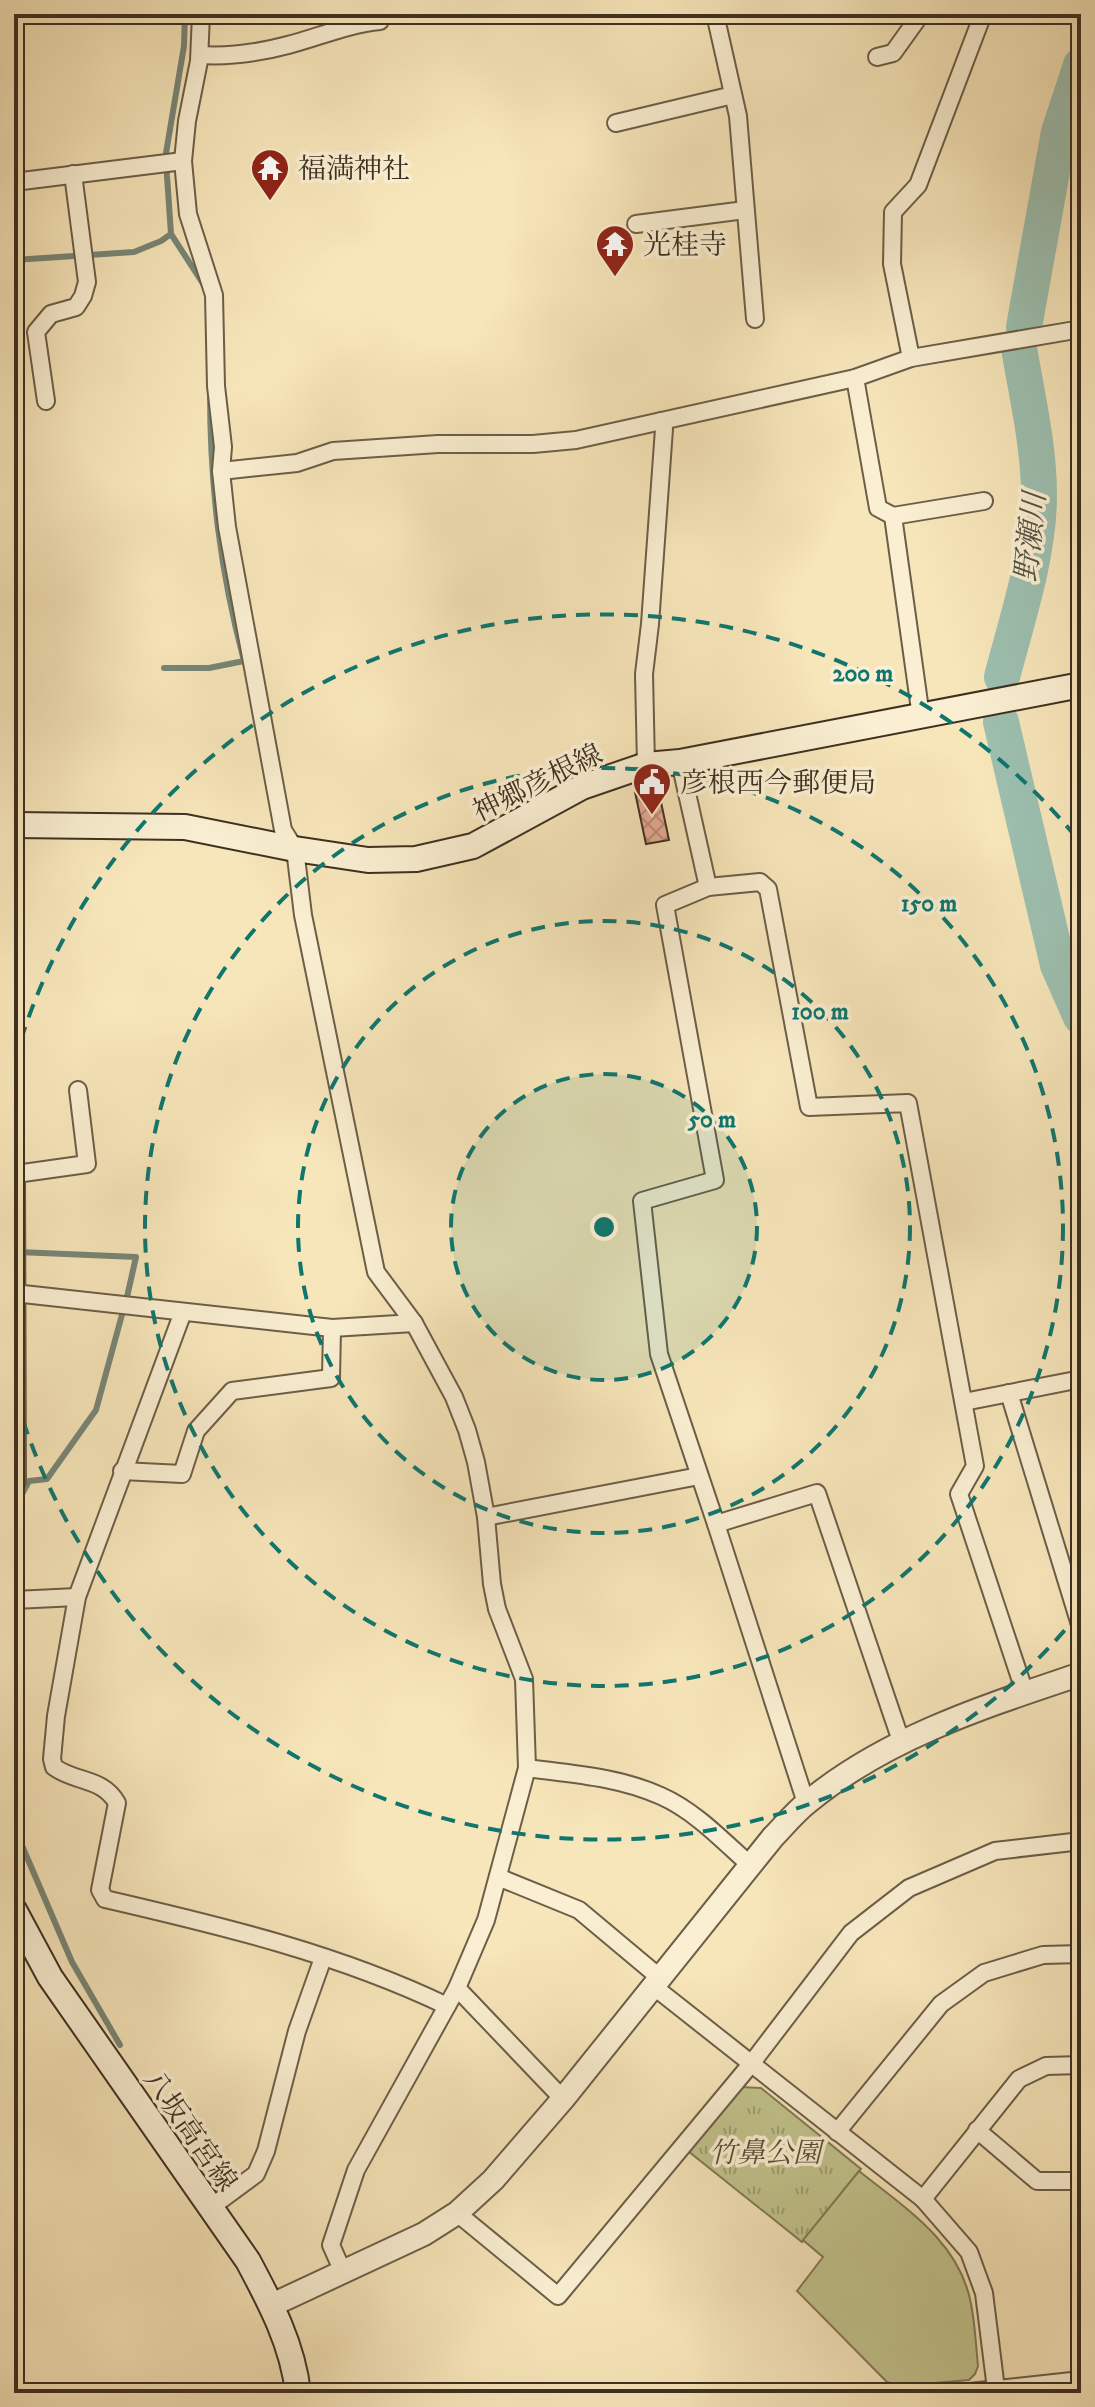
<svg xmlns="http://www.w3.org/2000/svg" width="1095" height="2407" font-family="'IM FELL DW Pica','Noto Serif JP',serif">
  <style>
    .park { fill: url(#park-tufts); stroke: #807a57; stroke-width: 2 }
    .pitch { fill: #c2c38c; stroke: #807a57; stroke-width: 2 }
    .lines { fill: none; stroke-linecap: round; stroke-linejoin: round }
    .stream { stroke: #778677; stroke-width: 6 }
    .river { stroke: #9dc0b0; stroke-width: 36 }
    .building { fill: url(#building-cross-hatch); stroke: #3d3022; stroke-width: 2 }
    .minor-casing { stroke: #6c5e48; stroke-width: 20 }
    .tertiary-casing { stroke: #6c5e48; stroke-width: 26 }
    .secondary-casing { stroke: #3d3022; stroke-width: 28 }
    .minor { stroke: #faefd2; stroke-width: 16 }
    .tertiary { stroke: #faefd2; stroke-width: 22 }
    .secondary { stroke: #faefd2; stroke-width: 24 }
    .ring { fill: none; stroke: #0f766e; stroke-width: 4; stroke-dasharray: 14 10 }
    .labels { text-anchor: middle; stroke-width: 7; stroke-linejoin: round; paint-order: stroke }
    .poi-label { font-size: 28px; fill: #3d3022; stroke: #faefd2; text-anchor: start }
    .street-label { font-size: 28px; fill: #3d3022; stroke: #faefd2 }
    .park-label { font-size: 28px; font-style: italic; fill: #584d37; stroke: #faefd2 }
    .water-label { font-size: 30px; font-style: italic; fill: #555446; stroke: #faefd2 }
    .centre { fill: #0f766e; stroke: #faefd2; stroke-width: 4 }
    .ring-label { font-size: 24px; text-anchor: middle; font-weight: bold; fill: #0f766e; stroke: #faefd2; stroke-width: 7; stroke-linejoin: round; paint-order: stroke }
  </style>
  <defs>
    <pattern id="park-tufts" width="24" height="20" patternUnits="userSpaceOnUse" patternTransform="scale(2)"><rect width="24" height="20" fill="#c2c38c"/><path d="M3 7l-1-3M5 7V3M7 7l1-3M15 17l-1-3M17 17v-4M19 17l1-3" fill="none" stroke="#9f9f72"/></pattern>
    <pattern id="building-cross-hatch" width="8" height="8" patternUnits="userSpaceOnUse" patternTransform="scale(2)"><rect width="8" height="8" fill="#e8ac95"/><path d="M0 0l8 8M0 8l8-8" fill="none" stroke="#bd8c79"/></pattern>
  </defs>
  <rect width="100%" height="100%" fill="#f7e6ba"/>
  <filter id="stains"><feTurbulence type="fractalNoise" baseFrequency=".0025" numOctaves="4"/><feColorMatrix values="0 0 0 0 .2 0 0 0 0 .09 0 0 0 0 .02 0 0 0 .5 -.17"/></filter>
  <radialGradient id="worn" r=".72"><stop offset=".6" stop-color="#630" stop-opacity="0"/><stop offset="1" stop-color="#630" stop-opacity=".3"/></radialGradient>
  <path class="park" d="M740 2087 761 2088 861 2169 802 2242 688 2151Z"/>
  <path class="pitch" d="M859 2171C905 2208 960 2242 971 2304 975 2324 976 2346 978 2366L975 2374 969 2380 900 2386 887 2382 797 2291 823 2257 803 2240Z"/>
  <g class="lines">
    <g class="stream">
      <path d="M185 14 184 46 166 153 167 176 171 234 204 285"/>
      <path d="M14 260 134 252 161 241 171 234"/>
      <path d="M164 668H209L244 661C220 571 210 486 210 392"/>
      <path d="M18 1252 136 1257 127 1297"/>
      <path d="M14 1509 29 1481 47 1479 96 1410 123 1311"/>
      <path d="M14 1827 72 1962 120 2045"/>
    </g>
    <g class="river">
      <path d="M1024 327 1059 132 1081 65"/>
      <path d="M1002 677C1017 619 1039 555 1039 495 1039 446 1027 396 1019 348"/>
      <path d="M1001 722 1058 965 1081 1017"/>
    </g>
  </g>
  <path class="building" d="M658 788 669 840 646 844 635 792Z"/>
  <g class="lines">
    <g class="minor-casing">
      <g id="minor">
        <path d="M201 14 199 61 187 121 183 161 188 214 214 295 216 386 223 447 221 471 227 527 283 830 295 849 303 915 376 1272 414 1323 454 1397 467 1430 476 1462 486 1517 492 1584 497 1609 524 1679 527 1768 486 1920 457 1988 356 2170 331 2245 343 2272"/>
        <path d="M715 14 738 116 755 319"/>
        <path d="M200 55C230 57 258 53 288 45 319 37 348 24 380 21"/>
        <path d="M877 57 893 53 921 14"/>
        <path d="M616 123 733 95"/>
        <path d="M14 182 183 161"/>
        <path d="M636 224 745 210"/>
        <path d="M911 358 892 264 893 212 918 185 983 14"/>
        <path d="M855 378 878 508 893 516 921 717"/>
        <path d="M46 401 36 332 51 314 76 307 83 296 87 282 73 174"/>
        <path d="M221 471 297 463 333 451 438 444H533L576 440 855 378 911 358 1081 329"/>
        <path d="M893 516 984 501"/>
        <path d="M680 762 708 887 665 905 715 1180 642 1201 659 1354 716 1524"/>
        <path d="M646 765 644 674 650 624 664 429 661 421"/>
        <path d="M708 887 760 882 768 889 809 1107 908 1103 975 1466 959 1494 1025 1693"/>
        <path d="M14 1293 332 1328 414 1323"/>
        <path d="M183 1312 77 1597 56 1716 52 1759 54 1767C76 1783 102 1777 117 1803L100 1890 105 1899C222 1926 339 1954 447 2006"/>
        <path d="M1009 1393 1081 1628"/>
        <path d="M964 1402 1081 1379"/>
        <path d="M122 1471 182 1474 196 1431 232 1391 331 1378 332 1328"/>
        <path d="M14 1486 17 1482 16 1174 87 1164 78 1090"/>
        <path d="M486 1517 699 1476"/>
        <path d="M14 1600 77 1597"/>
        <path d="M527 1768C572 1774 619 1777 661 1796 695 1811 723 1841 750 1865"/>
        <path d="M806 1803 716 1524 817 1493 901 1741"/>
        <path d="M498 1877 579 1910 659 1977"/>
        <path d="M653 1986 923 2199 969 2252 984 2293 996 2389"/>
        <path d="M457 1988 563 2099"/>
        <path d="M977 2130 1037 2181H1081"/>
        <path d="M837 2132 941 2004 984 1973 1043 1955 1081 1954"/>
        <path d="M923 2199 1019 2079 1046 2066 1081 2065"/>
        <path d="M210 2208 256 2174 266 2151 297 2031 323 1958"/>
        <path d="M457 2213 558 2296 751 2064 851 1933 909 1888 995 1851 1081 1841"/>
        <path d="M960 2393 1081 2380"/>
      </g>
    </g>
    <g class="tertiary-casing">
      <path id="tertiary" d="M272 2305 424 2234 457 2213 493 2180 563 2099 773 1837C784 1826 795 1812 808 1802 887 1737 986 1706 1081 1674"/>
    </g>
    <g class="secondary-casing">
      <g id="secondary">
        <path d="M14 825 185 827 295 849 368 860 416 859 473 846 582 787 646 765 680 762 1081 685"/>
        <path d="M14 1910 50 1977 248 2261C270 2302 293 2345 298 2393"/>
      </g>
    </g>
    <use href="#minor" class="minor"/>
    <use href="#tertiary" class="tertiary"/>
    <use href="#secondary" class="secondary"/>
  </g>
  <circle cx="604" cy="1227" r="153" fill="#0f766e" fill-opacity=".12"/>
  <g class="ring">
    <circle cx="604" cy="1227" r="153"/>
    <circle cx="604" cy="1227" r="306"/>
    <circle cx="604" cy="1227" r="459"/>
    <path d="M1080 1612A612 612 0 0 1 14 1391M14 1063A612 612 0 0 1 1080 842"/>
  </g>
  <defs>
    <g id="temple-pin" transform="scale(2)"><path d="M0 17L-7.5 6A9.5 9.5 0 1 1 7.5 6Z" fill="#8f2418" stroke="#faefd2"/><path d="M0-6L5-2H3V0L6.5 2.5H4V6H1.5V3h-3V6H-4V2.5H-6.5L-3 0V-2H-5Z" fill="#fff"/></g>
    <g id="civic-pin" transform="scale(2)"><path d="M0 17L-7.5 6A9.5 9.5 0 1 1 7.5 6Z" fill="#8f2418" stroke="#faefd2"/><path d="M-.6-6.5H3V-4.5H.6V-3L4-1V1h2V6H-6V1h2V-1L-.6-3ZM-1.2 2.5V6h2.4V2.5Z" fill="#fff"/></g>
  </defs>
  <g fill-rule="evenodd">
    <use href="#temple-pin" x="270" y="168"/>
    <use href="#temple-pin" x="615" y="244"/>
    <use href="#civic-pin" x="652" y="782"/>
  </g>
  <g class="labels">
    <g class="poi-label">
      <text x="298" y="178">福満神社</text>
      <text x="643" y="254">光桂寺</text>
      <text x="680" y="792">彦根西今郵便局</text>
    </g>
    <g class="street-label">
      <text transform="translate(537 782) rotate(-26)" y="10">神郷彦根線</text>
      <text transform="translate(191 2130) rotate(55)" y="10">八坂高宮線</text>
    </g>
    <g class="park-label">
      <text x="765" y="2162">竹鼻公園</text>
    </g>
    <g class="water-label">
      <text transform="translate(1030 537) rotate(-84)" y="10">野瀬川</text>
    </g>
  </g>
  <circle cx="604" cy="1227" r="12" class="centre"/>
  <g class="ring-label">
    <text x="863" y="681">200 m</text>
    <text x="929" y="911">150 m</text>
    <text x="820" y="1019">100 m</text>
    <text x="712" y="1127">50 m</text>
  </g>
  <rect width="1095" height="2407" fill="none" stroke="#f7e6ba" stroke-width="48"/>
  <rect x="16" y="16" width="1063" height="2375" fill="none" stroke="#3d3022" stroke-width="4"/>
  <rect x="24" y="24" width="1047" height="2359" fill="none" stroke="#3d3022" stroke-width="2"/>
  <rect width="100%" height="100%" filter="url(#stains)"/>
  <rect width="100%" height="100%" fill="url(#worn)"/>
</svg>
